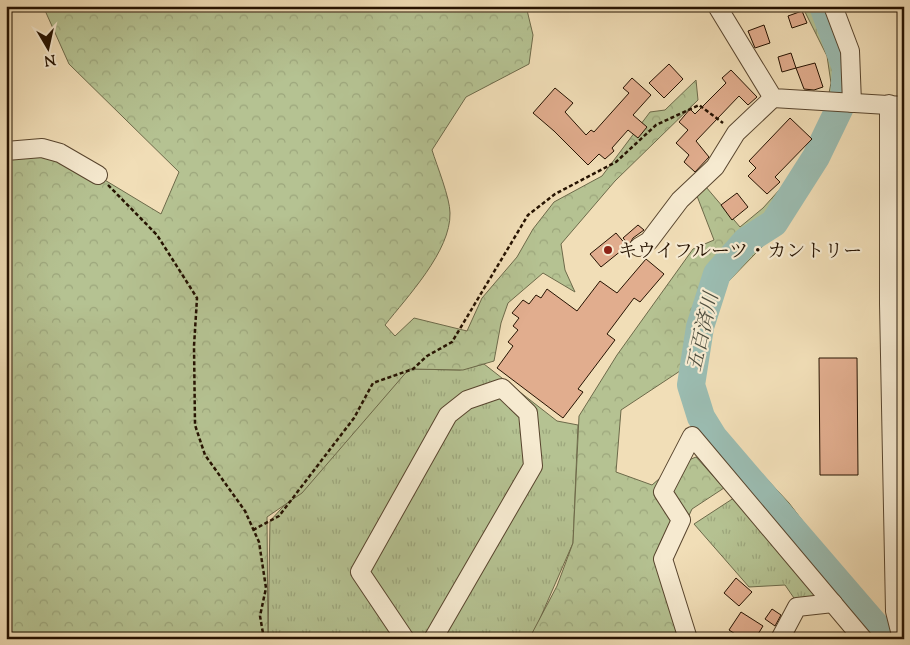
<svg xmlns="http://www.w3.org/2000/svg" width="910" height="645" font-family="'Sorts Mill Goudy','Noto Serif JP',serif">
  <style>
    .grass { fill: url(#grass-tufts); stroke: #6d6a4a }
    .forest { fill: url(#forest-crowns); stroke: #6d6a4a }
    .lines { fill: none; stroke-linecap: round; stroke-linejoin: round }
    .river { stroke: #9bbcb1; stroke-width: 28 }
    .building { fill: #e1ad8e; stroke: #251201 }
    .minor-casing { stroke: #58452e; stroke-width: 20 }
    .path { stroke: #251201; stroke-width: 2.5; stroke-dasharray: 4 2.5; stroke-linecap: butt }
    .minor { stroke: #f6ead0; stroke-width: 18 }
    .poi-dot { fill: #8f2418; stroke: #f6ead0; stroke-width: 2 }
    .labels { text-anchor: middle; stroke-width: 4.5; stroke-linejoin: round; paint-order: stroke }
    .poi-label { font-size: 19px; fill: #251201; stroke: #f6ead0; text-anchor: start }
    .water-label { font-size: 20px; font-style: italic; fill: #4e4e3f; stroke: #f6ead0 }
  </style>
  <defs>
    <pattern id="grass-tufts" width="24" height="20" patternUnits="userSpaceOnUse" patternTransform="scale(1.25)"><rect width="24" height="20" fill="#b5c292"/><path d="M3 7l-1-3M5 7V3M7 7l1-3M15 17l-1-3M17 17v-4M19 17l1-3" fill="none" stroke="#9ca67c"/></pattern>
    <pattern id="forest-crowns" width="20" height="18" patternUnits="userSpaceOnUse" patternTransform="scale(1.25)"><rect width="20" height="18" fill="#b5c292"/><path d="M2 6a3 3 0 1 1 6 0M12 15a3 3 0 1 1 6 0" fill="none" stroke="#9ca67c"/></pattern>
  </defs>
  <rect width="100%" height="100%" fill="#f1deb7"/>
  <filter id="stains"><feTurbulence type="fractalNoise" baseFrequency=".004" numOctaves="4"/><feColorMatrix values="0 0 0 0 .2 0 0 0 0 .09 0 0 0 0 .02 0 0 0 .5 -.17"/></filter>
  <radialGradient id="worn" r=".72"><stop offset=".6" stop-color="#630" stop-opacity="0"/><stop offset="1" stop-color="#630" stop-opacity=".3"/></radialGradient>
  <g class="grass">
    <path d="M802 6H829L849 59 851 92 845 118 837 139 792 216 719 291 705 335 701 393 723 432 789 503 893 639H866L821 595 796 601 785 585 749 587 694 524 740 494 700 437 680 371 693 333 700 287 746 241 773 226 818 147 831 83 827 56Z"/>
    <path d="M484 364 557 421 578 425 573 543 531 639H268L270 521 409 369 460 370Z"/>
  </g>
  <g class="forest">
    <path d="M43 6H526L533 35 529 64 466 97 432 150C437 166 450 198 450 213 451 251 407 297 385 325L395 336 414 318 467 331 482 298 517 257 533 229 554 202 602 176 650 112 665 110 696 80 698 100 615 181 561 244 565 270 575 292 543 273 508 303 501 323 494 361 463 370 409 369 302 493 267 517 268 639H6V153H60L161 214 179 172 69 64Z"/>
    <path d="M817 148 775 218 700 287 693 333 680 371 621 410 616 472 652 485 674 466 696 457 724 488 692 509 669 559 688 639H529L557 586 573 543 579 416 617 355 693 249 714 240 697 196 706 187 740 227 763 208Z"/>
  </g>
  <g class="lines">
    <path class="river" d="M823 6 846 68 844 99 816 157 774 223 746 241 717 274 700 327 691 385 701 417 714 438 887 639"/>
  </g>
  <g class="building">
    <path d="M802 11 807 23 792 28 788 16Z"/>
    <path d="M764 25 770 43 755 48 748 31Z"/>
    <path d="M791 53 796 68 782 72 778 57Z"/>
    <path d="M815 63 823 87 814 90 804 89 796 68Z"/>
    <path d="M669 64 683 79 664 98 649 83Z"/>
    <path d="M731 70 757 97 748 105 739 96 696 141 709 157 695 172 684 162 689 155 676 143 688 130 679 122 690 109 695 114 726 83 722 78Z"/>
    <path d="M632 78 651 95 633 115 647 127 638 138 628 130 612 148 614 151 605 159 599 154 588 165 554 131 533 113 555 88 573 103 565 112 586 135 591 130 594 132 629 93 623 88Z"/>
    <path d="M790 118 812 139 775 177 780 182 767 194 748 176 756 168 749 161Z"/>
    <path d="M737 193 748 207 732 220 721 205Z"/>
    <path d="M638 225 644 230 633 238 629 245 623 238Z"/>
    <path d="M616 233 627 246 601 267 590 254Z"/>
    <path d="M646 259 664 274 640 302 634 298 607 334 615 340 578 389 583 392 563 418 497 368 513 346 508 342 518 330 513 326 519 318 512 313 523 300 529 304 536 295 541 298 547 289 577 311 600 281 617 293Z"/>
    <path d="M819 358H857L858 475H820Z"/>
    <path d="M736 578 752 592 739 606 724 593Z"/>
    <path d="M772 609 781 615 775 626 765 619Z"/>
    <path d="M741 612 763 626 755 639H743L729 630Z"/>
  </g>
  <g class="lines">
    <g class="minor-casing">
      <g id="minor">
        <path d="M717 6 773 98 904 106"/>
        <path d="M833 6 850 51 852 103"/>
        <path d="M889 104V304L895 611 902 639"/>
        <path d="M6 151 42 148 60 153 98 175"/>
        <path d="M639 247 649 241 680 200 715 167 736 133 773 98"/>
        <path d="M405 639 360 572 448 415 467 400 502 388 528 413 533 466 433 639"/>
        <path d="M688 639 663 559 681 520 663 492 692 436 863 639"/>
        <path d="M780 639 797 607 833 603"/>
      </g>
    </g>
    <g class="path">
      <path d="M108 185 157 235 197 298 194 346 195 425 205 455 245 511 259 542 266 588 260 616 264 639"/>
      <path d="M253 530 279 516 354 418 373 383 413 369 427 356 452 342 528 215 555 194 616 162 656 125 699 105 723 123"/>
    </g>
    <use href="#minor" class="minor"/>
  </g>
  <circle class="poi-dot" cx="608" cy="250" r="5"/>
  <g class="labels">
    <g class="poi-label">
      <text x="618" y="257">キウイフルーツ・カントリー</text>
    </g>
    <g class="water-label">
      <text transform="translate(702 332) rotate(-77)" y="7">五百済川</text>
    </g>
  </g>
  <rect width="910" height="645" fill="none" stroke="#f1deb7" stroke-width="25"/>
  <rect x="8" y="8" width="895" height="630" fill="none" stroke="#251201" stroke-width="2.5"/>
  <rect x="12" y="12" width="885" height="620" fill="none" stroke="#251201"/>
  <g transform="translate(48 48) rotate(171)" stroke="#f6ead0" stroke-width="4" paint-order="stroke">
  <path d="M0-4L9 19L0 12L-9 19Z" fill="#251201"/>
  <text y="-8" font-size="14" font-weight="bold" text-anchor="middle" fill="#251201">N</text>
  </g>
  <rect width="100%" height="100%" filter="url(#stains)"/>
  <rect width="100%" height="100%" fill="url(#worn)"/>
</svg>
